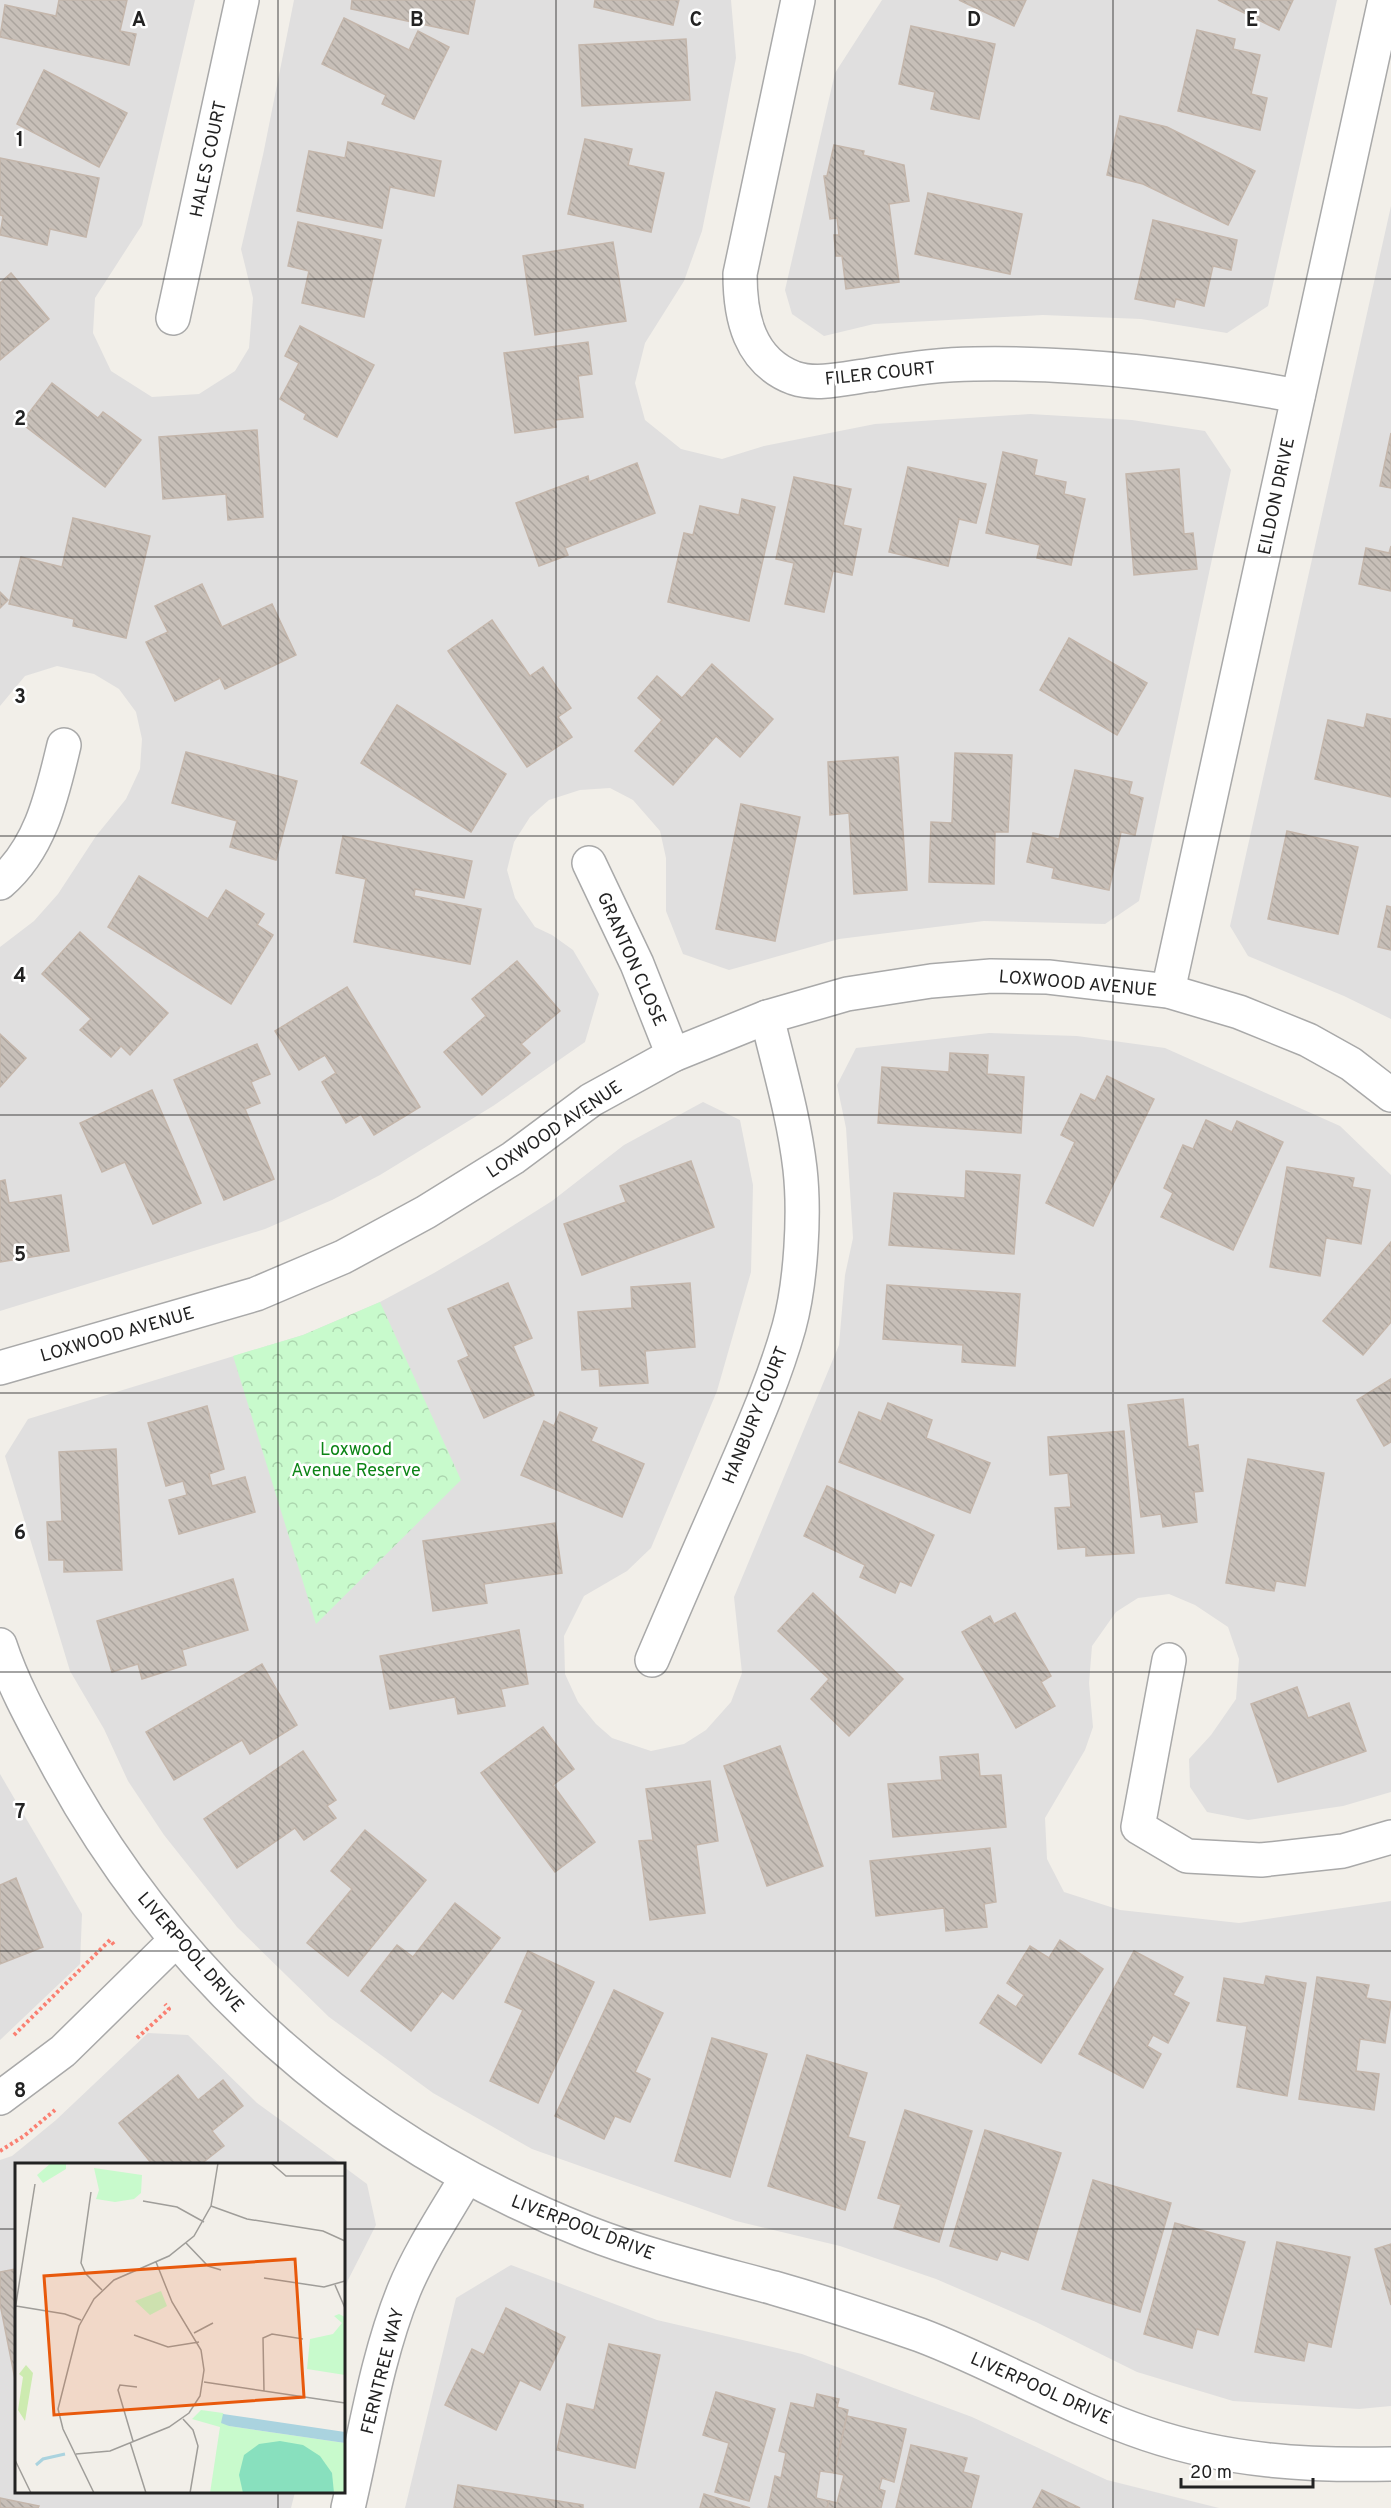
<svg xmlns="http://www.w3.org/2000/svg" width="1391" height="2508" font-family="Overpass,sans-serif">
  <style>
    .residential { fill: #e0dfdf }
    .park { fill: url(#park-crowns) }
    .building { fill: url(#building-back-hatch); stroke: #c4b6ab; stroke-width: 1.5 }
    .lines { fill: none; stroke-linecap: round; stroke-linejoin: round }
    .street-casing { stroke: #a9a9a9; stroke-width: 36 }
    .path { stroke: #fa8072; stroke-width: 4; stroke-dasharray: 3 3; stroke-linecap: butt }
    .street { stroke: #fff; stroke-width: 33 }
    .grid { fill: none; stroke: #222; stroke-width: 1.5; stroke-opacity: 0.55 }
    .labels { text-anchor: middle; stroke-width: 5; stroke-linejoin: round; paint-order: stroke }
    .street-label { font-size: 18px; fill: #222; stroke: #fff }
    .park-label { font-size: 18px; fill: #0c8416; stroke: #fff }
    .inset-river { fill: none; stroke: #aad3df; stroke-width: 3 }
    .inset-road { fill: none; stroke: #9f9d99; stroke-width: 1.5 }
    .view { fill: #e8590c; fill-opacity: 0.15; stroke: #e8590c; stroke-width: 3 }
    .inset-edge { fill: none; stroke: #222; stroke-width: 3 }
    .grid-label { font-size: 20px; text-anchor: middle; font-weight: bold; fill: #222; stroke: #fff; stroke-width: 5; stroke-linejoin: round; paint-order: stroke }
  </style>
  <defs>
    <pattern id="park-crowns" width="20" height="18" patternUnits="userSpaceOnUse" patternTransform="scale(1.5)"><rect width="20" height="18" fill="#c8facc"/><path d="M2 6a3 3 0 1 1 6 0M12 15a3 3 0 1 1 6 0" fill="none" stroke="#acd6af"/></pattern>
    <pattern id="building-back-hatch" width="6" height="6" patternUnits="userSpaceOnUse" patternTransform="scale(1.5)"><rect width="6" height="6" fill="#c7bfb8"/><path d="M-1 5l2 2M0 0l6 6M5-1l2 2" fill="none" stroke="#aba49e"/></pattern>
  </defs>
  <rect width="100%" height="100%" fill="#f2efe9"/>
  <g class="residential">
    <path d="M0 0H195L142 225 95 298 93 333 111 371 152 397 199 394 235 371 249 348 253 298 241 249 263 155 294 0H731L736 58 723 127 702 231 684 281 645 343 635 383 645 420 681 449 722 459 764 446 875 424 1030 414 1132 420 1205 431 1231 470 1139 901 1105 924 984 921 839 939 729 970 683 954 666 911V858L660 831 633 800 610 788 580 790 549 800 530 817 514 842 507 870 515 898 535 927 552 935 573 950 599 994 585 1042 493 1106 380 1175 332 1200 265 1229 0 1311V947L34 921 58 894 96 836 126 799 140 769 142 739 136 712 119 689 94 674 57 666 25 676 0 706Z"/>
    <path d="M882 0H1337L1268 306 1227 333 1141 319 1043 315 874 324 824 336 792 314 785 290 835 73Z"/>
    <path d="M1391 206V1019L1344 996 1248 956 1230 926Z"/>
    <path d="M989 1033 1077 1036 1165 1048 1340 1126 1391 1175V1792L1343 1806 1248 1820 1207 1812 1190 1787 1189 1759 1211 1735 1236 1699 1239 1659 1228 1627 1195 1605 1169 1594 1138 1598 1116 1612 1092 1646 1089 1683 1093 1727 1085 1750 1045 1818 1047 1859 1064 1892 1120 1910 1239 1923 1391 1901V2406L1359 2409 1233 2401 1137 2372 1036 2322 936 2279 840 2246 736 2221 532 2149 433 2093 329 2017 237 1927 164 1835 128 1781 104 1729 70 1671 5 1456 28 1419 303 1335 380 1302 434 1273 487 1242 552 1201 624 1145 703 1102 740 1120 753 1185 751 1272 717 1391 651 1548 627 1571 584 1596 564 1636 565 1674 578 1702 596 1724 612 1738 651 1751 684 1744 706 1730 731 1702 742 1673 734 1597 839 1345 845 1275 853 1238 846 1128 837 1085 856 1048Z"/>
    <path d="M0 1774 82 1914 80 1964 0 2040Z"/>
    <path d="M148 2033 188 2035 257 2103 341 2164H16V2492H295L291 2508H0V2160L12 2156 56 2120Z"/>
    <path d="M344 2167 367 2184 376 2225 348 2280 344 2293Z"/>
    <path d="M511 2265 657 2320 802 2354 972 2417 1107 2480 1219 2508H405L456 2298Z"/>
  </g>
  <path class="park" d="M380 1302 461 1480 316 1624 233 1356 303 1335Z"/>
  <g class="building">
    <path d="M59 0H127L120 31 136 34 129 65 0 37 5 5 56 16Z"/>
    <path d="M352 0H475L468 34 351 9Z"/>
    <path d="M595 0H679L673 25 594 7Z"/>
    <path d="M959 0H1026L1014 26Z"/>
    <path d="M1218 0H1293L1279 30Z"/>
    <path d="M344 18 409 50 418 31 449 47 414 119 382 104 386 95 322 64Z"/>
    <path d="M911 26 995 44 979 119 931 109 935 92 899 84Z"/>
    <path d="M1197 30 1235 39 1233 49 1260 55 1251 94 1267 98 1260 130 1178 111Z"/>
    <path d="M686 39 690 100 582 106 579 45Z"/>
    <path d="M44 70 127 113 99 167 17 124Z"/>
    <path d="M1120 116 1167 127 1255 171 1228 225 1143 184 1107 175Z"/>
    <path d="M585 139 632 149 628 165 664 173 651 232 568 214Z"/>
    <path d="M348 142 441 161 434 196 390 187 382 228 297 211 309 151 345 158Z"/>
    <path d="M834 145 864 151 863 155 904 165 909 201 889 204 899 282 846 289 842 256H836L834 235H839L837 218 830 219 824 176H827Z"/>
    <path d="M0 158 99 178 86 237 50 229 47 245 0 235 3 216 0 215Z"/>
    <path d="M928 193 1022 214 1010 274 915 254Z"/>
    <path d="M1153 220 1237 240 1231 270 1213 266 1204 306 1176 299 1174 307 1135 299Z"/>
    <path d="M298 222 381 240 364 317 302 303 309 271 288 266Z"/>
    <path d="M613 242 626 321 535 335 523 256Z"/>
    <path d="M11 273 49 319 0 360V283Z"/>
    <path d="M300 326 374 365 337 437 304 419 306 414 280 399 299 363 285 356Z"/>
    <path d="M588 342 592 374 578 376 583 417 555 420 556 427 515 433 504 353Z"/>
    <path d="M52 383 98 418 103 412 141 440 105 487 21 423Z"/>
    <path d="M257 430 263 517 228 520 226 494 163 499 159 437Z"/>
    <path d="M1391 433V488L1380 486Z"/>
    <path d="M1003 452 1037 460 1034 475 1066 482 1064 494 1085 499 1071 565 1037 558 1040 545 986 533Z"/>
    <path d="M637 463 655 513 565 548 568 555 539 566 516 503 588 476 589 482Z"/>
    <path d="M908 467 986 484 976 523 959 519 948 566 889 552Z"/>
    <path d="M1179 469 1184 534 1193 533 1197 569 1134 575 1126 474Z"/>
    <path d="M794 477 851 489 843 525 861 529 852 575 833 571 824 612 785 604 794 563 776 559Z"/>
    <path d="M742 499 775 507 749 621 668 602 684 533 693 535 700 506 739 515Z"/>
    <path d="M73 518 150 536 126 638 73 626 74 619 9 604 21 557 62 567Z"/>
    <path d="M1391 546V591L1359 584 1366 548 1389 553Z"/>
    <path d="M202 584 222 627 272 604 296 655 225 689 220 678 175 701 146 642 168 632 155 606Z"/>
    <path d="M0 592 8 600 0 608Z"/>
    <path d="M492 620 530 676 543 667 571 708 558 717 572 737 527 767 448 651Z"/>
    <path d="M1069 638 1147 683 1117 735 1040 690Z"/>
    <path d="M712 664 773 719 740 757 716 736 673 785 635 751 662 720 638 698 657 676 682 698Z"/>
    <path d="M397 705 506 774 471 832 361 763Z"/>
    <path d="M1367 714 1391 719V797L1315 779 1328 720 1364 728Z"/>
    <path d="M186 752 297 781 276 860 230 847 237 821 172 803Z"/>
    <path d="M955 753 1012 755 1008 832H995L994 884 929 882 931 822 952 823Z"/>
    <path d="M898 757 907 890 854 894 849 813 830 815 828 762Z"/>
    <path d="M1075 770 1132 782 1129 794 1143 798 1135 835 1121 832 1109 890 1052 878 1054 868 1027 862 1033 833 1059 839Z"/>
    <path d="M741 804 800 817 775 941 716 929Z"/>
    <path d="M1287 831 1358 847 1338 934 1268 919Z"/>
    <path d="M343 836 472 861 464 898 415 889 414 896 481 909 470 964 354 942 366 879 336 873Z"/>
    <path d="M139 876 208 919 226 890 264 914 257 925 273 935 231 1004 108 927Z"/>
    <path d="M1387 906 1391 907V950L1378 947Z"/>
    <path d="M80 932 168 1013 130 1055 121 1046 111 1057 80 1030 91 1019 42 974Z"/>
    <path d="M517 961 560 1011 521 1044 530 1053 482 1095 444 1052 486 1016 472 999Z"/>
    <path d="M347 987 420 1107 374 1135 361 1114 346 1123 322 1082 336 1073 325 1055 299 1070 275 1031Z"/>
    <path d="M0 1034 26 1058 0 1087Z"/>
    <path d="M257 1044 270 1074 251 1082 260 1103 245 1109 274 1179 224 1200 174 1080Z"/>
    <path d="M950 1053 988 1055 987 1074 1024 1077 1021 1133 878 1123 882 1067 949 1072Z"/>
    <path d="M1107 1076 1154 1099 1093 1226 1046 1203 1075 1142 1061 1135 1081 1094 1095 1101Z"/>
    <path d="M152 1090 201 1203 153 1224 125 1162 102 1172 80 1123Z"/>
    <path d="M1206 1120 1232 1132 1237 1121 1283 1142 1233 1250 1161 1217 1173 1193 1164 1188 1183 1145 1193 1149Z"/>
    <path d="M691 1161 714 1227 582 1275 564 1224 626 1202 620 1186Z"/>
    <path d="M1287 1167 1354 1178 1352 1187 1370 1190 1361 1244 1326 1238 1320 1276 1270 1267Z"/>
    <path d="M966 1171 1020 1175 1014 1254 889 1245 894 1193 965 1198Z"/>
    <path d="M5 1180 9 1203 61 1195 69 1251 0 1262V1181Z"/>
    <path d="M1391 1242V1322L1363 1355 1323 1321Z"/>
    <path d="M508 1283 532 1338 513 1346 534 1395 484 1418 458 1361 469 1356 448 1309Z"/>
    <path d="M690 1283 695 1347 645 1351 648 1383 600 1386 599 1369 582 1370 578 1312 632 1308 631 1287Z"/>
    <path d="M887 1285 1020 1294 1015 1366 962 1362 963 1345 883 1339Z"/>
    <path d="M1391 1379V1442L1384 1446 1357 1400Z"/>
    <path d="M1183 1399 1188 1447 1198 1445 1203 1491 1194 1492 1197 1522 1163 1527 1161 1514 1141 1517 1128 1405Z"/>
    <path d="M888 1403 932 1420 926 1438 990 1463 970 1513 839 1462 859 1412 881 1421Z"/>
    <path d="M207 1406 224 1469 209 1474 212 1486 245 1477 255 1512 179 1534 169 1500 187 1495 183 1481 166 1486 148 1423Z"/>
    <path d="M560 1412 597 1428 591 1441 644 1464 622 1517 521 1475 544 1421 554 1426Z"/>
    <path d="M1124 1431 1134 1553 1086 1556V1547L1058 1549 1055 1508 1071 1507 1068 1473 1050 1475 1048 1437Z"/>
    <path d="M116 1449 122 1570 64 1572V1560H49L47 1522 62 1521 59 1452Z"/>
    <path d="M1248 1459 1324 1473 1305 1586 1276 1581 1274 1591 1226 1583Z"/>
    <path d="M827 1486 934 1535 911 1586 900 1581 895 1593 860 1577 865 1565 804 1536Z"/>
    <path d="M555 1523 562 1573 484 1584 487 1603 433 1611 423 1541Z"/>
    <path d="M233 1579 248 1630 182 1650 186 1665 142 1679 138 1664 112 1672 97 1621Z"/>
    <path d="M813 1593 903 1679 849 1736 811 1699 829 1679 778 1631Z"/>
    <path d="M1015 1613 1051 1676 1041 1682 1055 1706 1016 1728 962 1632 990 1616 994 1624Z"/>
    <path d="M519 1630 528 1684 501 1689 505 1706 458 1714 455 1697 390 1709 380 1656Z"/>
    <path d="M262 1664 297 1725 250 1754 242 1740 174 1780 146 1732Z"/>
    <path d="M1297 1687 1308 1718 1349 1703 1366 1751 1278 1782 1251 1704Z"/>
    <path d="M543 1727 574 1769 553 1785 595 1842 555 1872 481 1773Z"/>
    <path d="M780 1746 823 1866 767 1886 724 1766Z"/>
    <path d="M303 1751 336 1800 327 1806 336 1818 304 1840 295 1828 237 1868 204 1819Z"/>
    <path d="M978 1754 980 1776 1001 1775 1006 1827 893 1837 888 1784 942 1780 940 1757Z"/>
    <path d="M710 1781 718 1841 696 1845 705 1913 650 1920 639 1841 653 1840 646 1789Z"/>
    <path d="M365 1830 426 1880 348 1976 307 1943 352 1889 331 1871Z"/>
    <path d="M990 1848 996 1902 984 1904 987 1927 946 1931 944 1908 876 1916 870 1861Z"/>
    <path d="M16 1878 43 1947 0 1964V1885Z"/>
    <path d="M455 1903 500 1938 453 1999 442 1991 411 2031 361 1991 397 1945 413 1957Z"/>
    <path d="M1060 1940 1103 1969 1041 2063 980 2023 998 1995 1016 2007 1024 1995 1007 1983 1030 1946 1049 1958Z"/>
    <path d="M528 1951 594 1982 538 2103 490 2081 523 2010 505 2002Z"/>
    <path d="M1134 1951 1183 1977 1173 1995 1189 2003 1168 2043 1153 2035 1147 2046 1161 2054 1143 2088 1079 2054Z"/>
    <path d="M1266 1976 1306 1983 1287 2096 1237 2087 1247 2026 1217 2021 1224 1978 1264 1985Z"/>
    <path d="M1317 1977 1369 1985 1366 1998 1391 2002 1385 2043 1360 2039 1356 2071 1379 2074 1374 2110 1299 2099Z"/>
    <path d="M614 1990 663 2013 635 2072 650 2079 630 2122 615 2116 604 2139 555 2116Z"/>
    <path d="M712 2038 767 2054 730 2177 675 2161Z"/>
    <path d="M807 2055 867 2073 848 2137 865 2142 845 2210 768 2186Z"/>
    <path d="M178 2075 198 2100 223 2080 243 2106 212 2131 224 2146 201 2164H152L119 2123Z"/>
    <path d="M905 2110 972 2131 939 2242 894 2228 901 2205 878 2198Z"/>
    <path d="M985 2130 1061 2153 1028 2260 1001 2251 997 2260 950 2246Z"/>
    <path d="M1093 2180 1171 2203 1140 2312 1062 2289Z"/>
    <path d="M1175 2223 1245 2242 1218 2335 1197 2329 1192 2348 1144 2334Z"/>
    <path d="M1277 2242 1350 2257 1331 2347 1308 2342 1304 2361 1255 2352Z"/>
    <path d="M1391 2244V2305L1375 2249Z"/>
    <path d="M16 2269V2384L0 2304V2272Z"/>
    <path d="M506 2308 565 2337 540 2390 520 2380 496 2430 445 2405 472 2349 484 2355Z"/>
    <path d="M609 2344 660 2355 635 2468 557 2450 567 2404 594 2410Z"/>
    <path d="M716 2392 775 2409 749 2501 715 2492 729 2443 703 2435Z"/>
    <path d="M817 2394 839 2399 837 2407 848 2410 834 2473 820 2471 816 2498 829 2501 827 2508H768L775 2476 781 2478 786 2453 779 2451 791 2403 814 2408Z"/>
    <path d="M847 2416 906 2429 894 2482 882 2478 879 2489 885 2491 881 2508H827L829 2501 837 2503 844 2475 834 2473Z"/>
    <path d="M911 2445 967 2458 963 2472 979 2476 971 2508H896Z"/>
    <path d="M458 2485 583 2505V2508H454Z"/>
    <path d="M1042 2490 1080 2508H1033Z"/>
    <path d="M704 2494 750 2508H700Z"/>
    <path d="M0 2498 39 2506 38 2508H0Z"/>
  </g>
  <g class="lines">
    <g class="street-casing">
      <g id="street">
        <path d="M798 0 740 274C740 317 749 361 794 378 817 386 847 378 870 375 904 370 940 364 974 364 1084 362 1191 376 1298 396"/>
        <path d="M173 318 242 0"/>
        <path d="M589 863 637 964 673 1055"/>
        <path d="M0 883C41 848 52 795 64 745"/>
        <path d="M1168 991 1385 0"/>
        <path d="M0 1368 256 1294 343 1257 426 1212 513 1158 591 1100 673 1055 767 1017 847 994 931 981 991 976 1048 977 1168 991 1239 1012 1308 1040 1351 1064 1391 1095"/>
        <path d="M0 1645C13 1685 35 1724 55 1761 171 1977 357 2142 586 2232 647 2256 711 2271 774 2288 823 2302 872 2318 920 2335 997 2364 1069 2408 1147 2434 1227 2461 1308 2466 1391 2464"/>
        <path d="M652 1660C676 1604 700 1548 725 1492 748 1438 773 1384 789 1327 801 1283 805 1214 800 1169 794 1117 779 1067 767 1017"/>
        <path d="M1169 1660 1138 1827 1187 1856 1261 1860 1343 1851 1391 1837"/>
        <path d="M0 2098 63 2051 176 1940"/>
        <path d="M348 2508C365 2436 376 2359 404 2290 420 2251 445 2214 466 2178"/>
      </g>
    </g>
    <g class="path">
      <path d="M14 2035 110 1940 115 1946"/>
      <path d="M137 2038 169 2009 165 2004"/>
      <path d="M0 2151 24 2136 55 2110"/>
    </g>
    <use href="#street" class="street"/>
  </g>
  <path class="grid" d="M278 0V2164M556 0V2508M835 0V2508M1113 0V2508M0 279H1391M0 557H1391M0 836H1391M0 1115H1391M0 1393H1391M0 1672H1391M0 1951H1391M0 2229H16M344 2229H1391M278 2492V2508"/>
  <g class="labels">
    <g class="street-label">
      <text transform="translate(208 159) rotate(-78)" y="6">HALES COURT</text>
      <text transform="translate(880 373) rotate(-6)" y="6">FILER COURT</text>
      <text transform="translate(1276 496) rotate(-78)" y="6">EILDON DRIVE</text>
      <text transform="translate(632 959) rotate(66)" y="6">GRANTON CLOSE</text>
      <text transform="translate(1078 983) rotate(5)" y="6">LOXWOOD AVENUE</text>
      <text transform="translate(554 1129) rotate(-34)" y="6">LOXWOOD AVENUE</text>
      <text transform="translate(117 1334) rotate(-16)" y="6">LOXWOOD AVENUE</text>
      <text transform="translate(755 1415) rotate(-68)" y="6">HANBURY COURT</text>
      <text transform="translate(191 1952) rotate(49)" y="6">LIVERPOOL DRIVE</text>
      <text transform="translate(583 2227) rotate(21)" y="6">LIVERPOOL DRIVE</text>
      <text transform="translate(382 2371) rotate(-76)" y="6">FERNTREE WAY</text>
      <text transform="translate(1041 2388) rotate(24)" y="6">LIVERPOOL DRIVE</text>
    </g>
    <g class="park-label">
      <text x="356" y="1455">Loxwood<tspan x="356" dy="21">Avenue Reserve</tspan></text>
    </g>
  </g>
  <g transform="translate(15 2163)">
    <rect width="330" height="330" fill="#f2efe9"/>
    <path d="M11 202 18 210 10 258 3 247 8 214 4 211Z" fill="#cdebb0"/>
    <path d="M36 0 51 1V6L28 20 22 12ZM79 5 127 12 126 30 119 36 100 39 81 36 84 27ZM146 128 152 143 135 152 120 138ZM324 151 330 154V212L292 206 295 176 318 171 327 160 319 153ZM186 247 208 250 214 263 330 280V330H195L205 264 177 256Z" fill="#c8facc"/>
    <path d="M265 278 288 282 305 293 317 310 319 330H228L224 312 229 292 244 281Z" fill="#88e0be"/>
    <path d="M208 251 330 269V280L214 263 206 260Z" fill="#aad3df"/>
    <path class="inset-river" d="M21 302 28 296 50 291"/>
    <path class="inset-road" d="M256 0 271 13H330M76 29 66 100 71 111 87 127M128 38 162 44 189 59M196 43 232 56 308 68 330 78M171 80 193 103 206 107M249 115 309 124 330 118M320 122 330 145M1 143 50 151 66 157M0 147 20 21M179 170 198 160M119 172 153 184 184 179M189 219 330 240M249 228 248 175 257 171 288 176M168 256 178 267 183 283 175 330M118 278 103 227 105 222 122 224M115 279 131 330M61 291 95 288 154 264 174 250 185 233 189 207 186 187 157 139 141 99M0 297 16 330M79 330 48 266 43 246 64 163 79 136 99 117 154 93 179 73 196 43 203 0"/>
    <path class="view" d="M280 96 289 234 39 252 29 113Z"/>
    <rect width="330" height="330" class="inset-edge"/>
  </g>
  <g class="grid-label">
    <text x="139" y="26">A</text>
    <text x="417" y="26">B</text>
    <text x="696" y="26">C</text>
    <text x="974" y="26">D</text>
    <text x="1252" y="26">E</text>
    <text x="20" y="146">1</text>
    <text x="20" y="425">2</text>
    <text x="20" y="703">3</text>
    <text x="20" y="982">4</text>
    <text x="20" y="1261">5</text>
    <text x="20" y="1539">6</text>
    <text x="20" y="1818">7</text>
    <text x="20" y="2097">8</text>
  </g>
  <path d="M1181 2478v9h132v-9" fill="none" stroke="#222222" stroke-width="3"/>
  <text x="1190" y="2478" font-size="18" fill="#222222" stroke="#ffffff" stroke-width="4.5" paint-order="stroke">20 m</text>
</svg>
